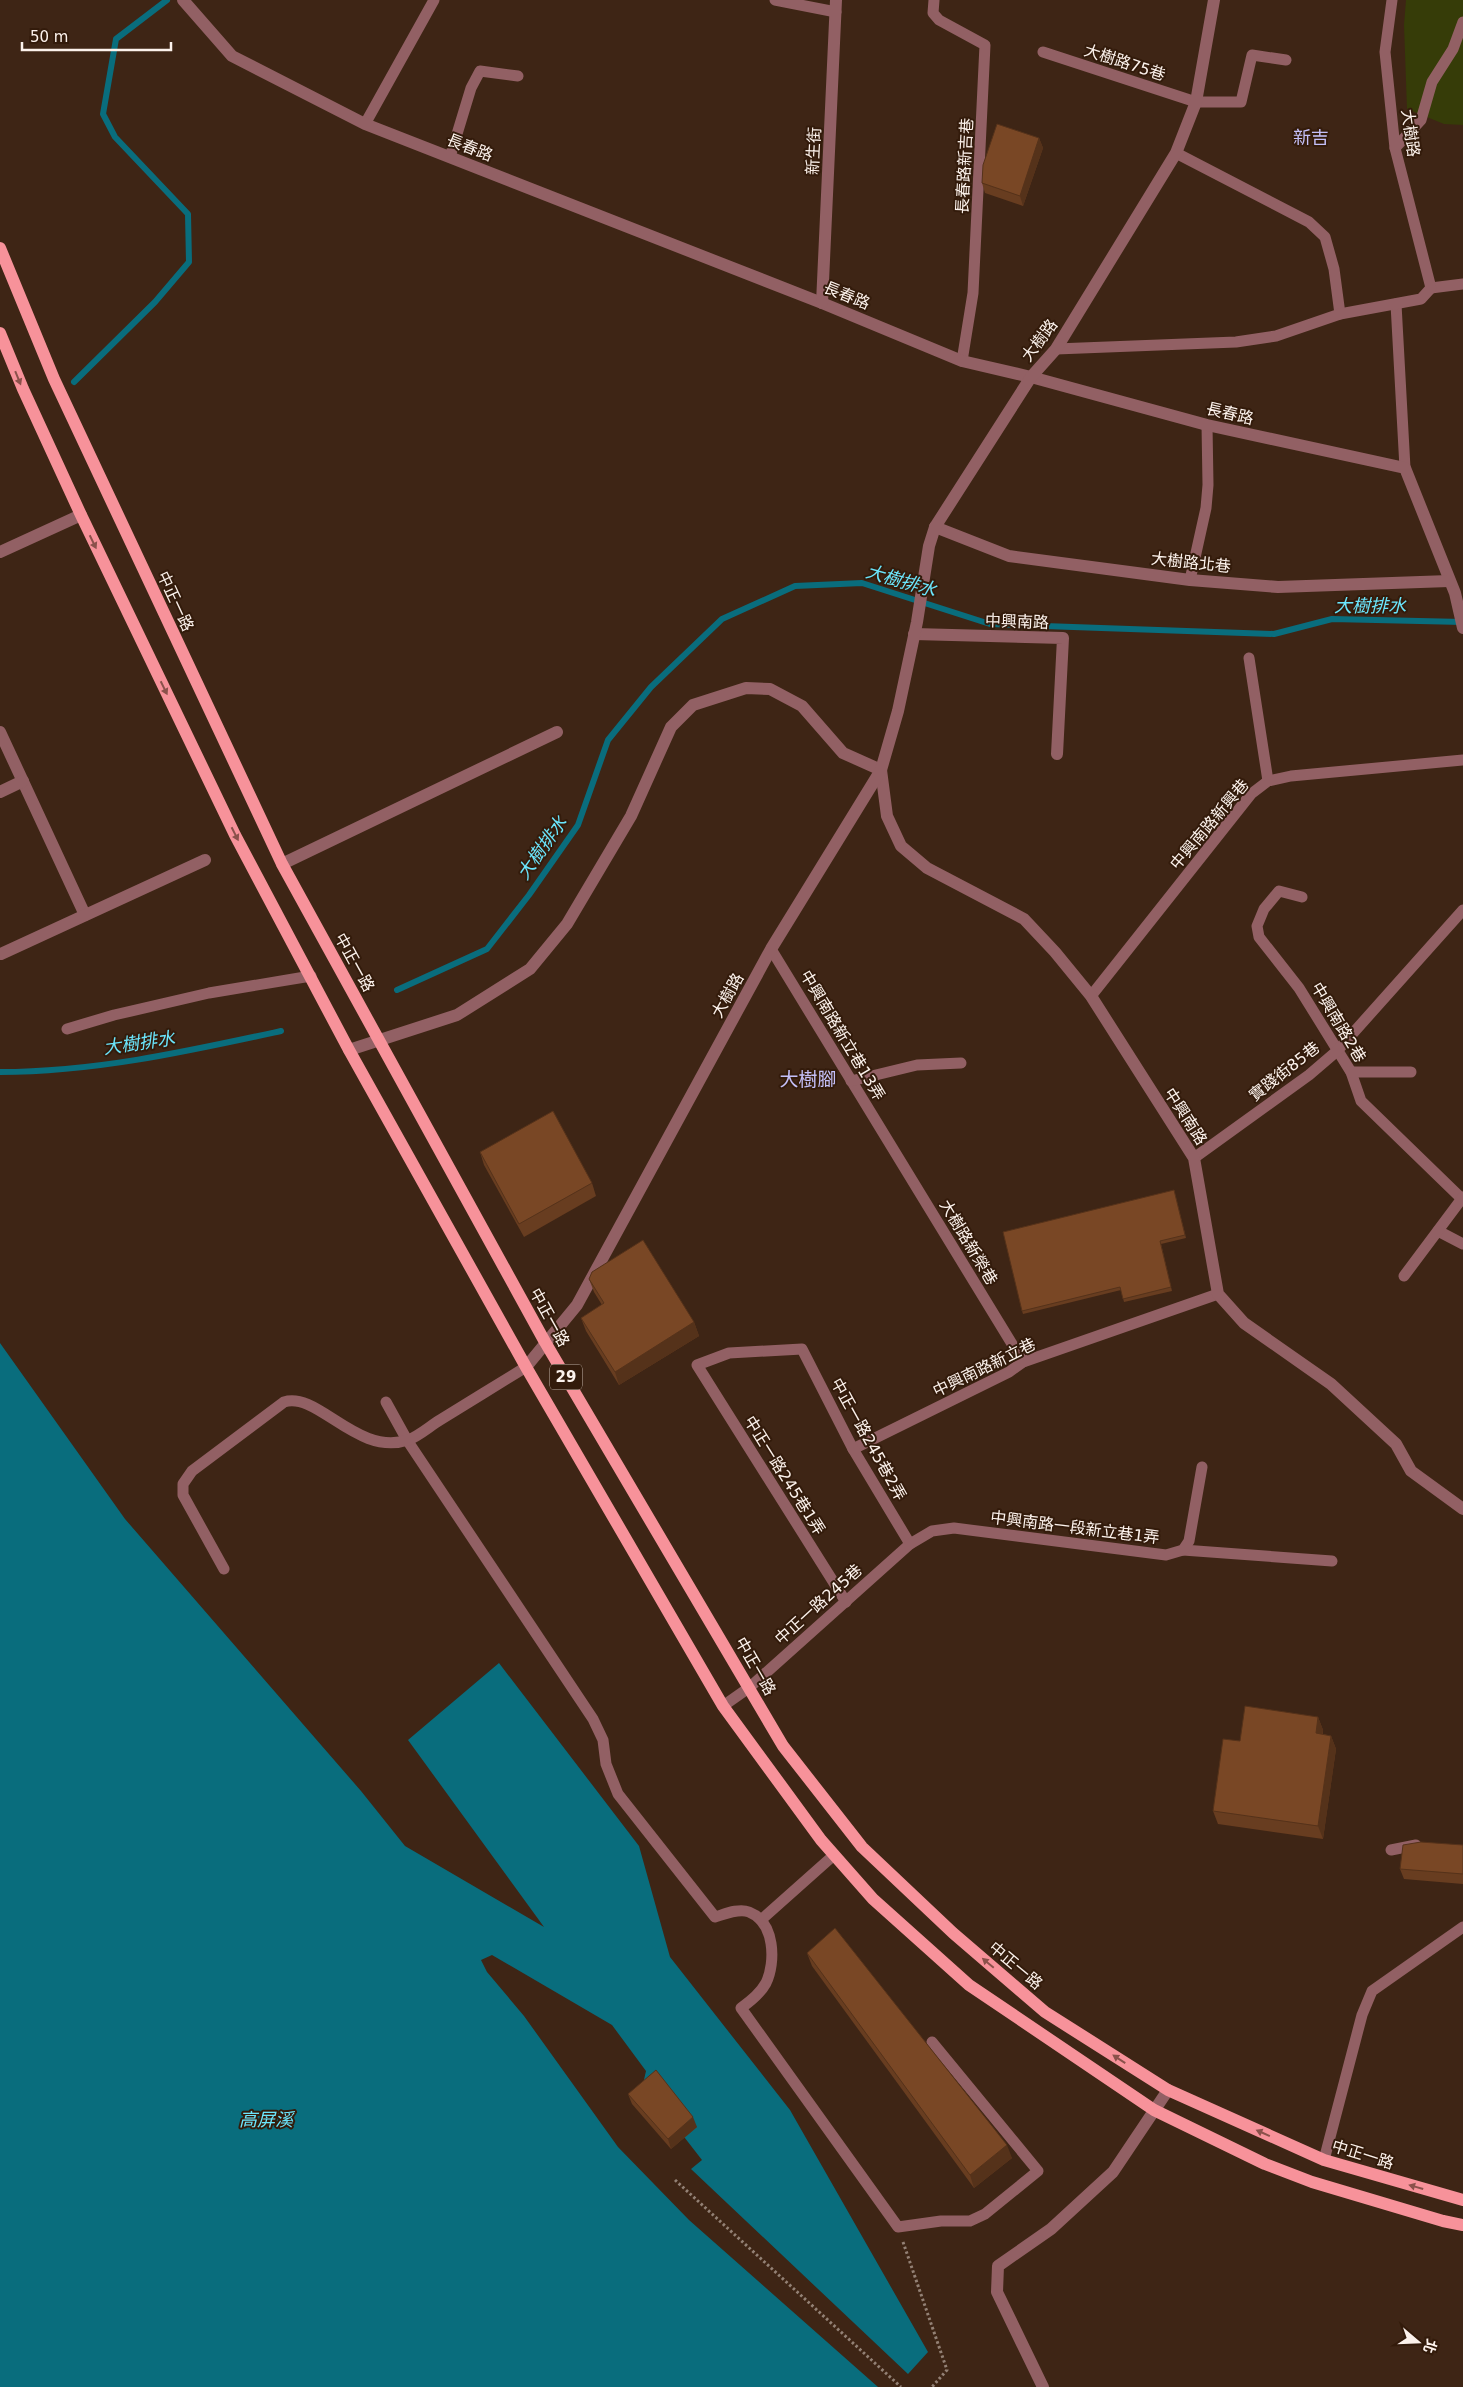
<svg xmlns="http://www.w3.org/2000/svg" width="1463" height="2387" font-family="'DejaVu Sans','Noto Sans TC',sans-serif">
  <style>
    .green { fill: #363c08 }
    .water { fill: #096d7d }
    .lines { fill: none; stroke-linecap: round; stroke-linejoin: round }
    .stream { stroke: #096d7d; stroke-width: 6 }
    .path { stroke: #938175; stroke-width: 3; stroke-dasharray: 2.5 2.5; stroke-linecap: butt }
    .service { stroke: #926064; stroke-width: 11 }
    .minor { stroke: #926064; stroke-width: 12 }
    .tertiary { stroke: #926064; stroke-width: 12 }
    .primary { stroke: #f7929a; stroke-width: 12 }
    .wall { fill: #683d20 }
    .shaded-wall { fill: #55321a }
    .building { fill: #794725; stroke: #55321a }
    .oneway { fill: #8b514b }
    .labels { text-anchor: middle; stroke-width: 4; stroke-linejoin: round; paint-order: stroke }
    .shield { fill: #331b0b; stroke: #c0b2a8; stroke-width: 1 }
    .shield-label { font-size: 15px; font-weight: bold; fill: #fcf2ec }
    .street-label { font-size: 16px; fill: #fcf2ec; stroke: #331b0b }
    .neighbourhood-label { font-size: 18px; fill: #c5c0f9; stroke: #331b0b }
    .water-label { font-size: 18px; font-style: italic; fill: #6be6fd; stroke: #331b0b }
    .quarter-label { font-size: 19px; fill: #c5c0f9; stroke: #331b0b }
  </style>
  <rect width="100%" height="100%" fill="#3e2515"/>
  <path class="green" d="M1406 0H1463V125L1444 124 1407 109 1404 25Z"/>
  <path class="water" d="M0 1343 125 1519 361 1791 405 1846 544 1927 408 1740 499 1663 639 1846 670 1957 790 2110 928 2352 908 2374 691 2169 702 2160 643 2084 646 2071 612 2025 492 1955 481 1960 487 1972 524 2016 618 2147 689 2220 878 2387H0Z"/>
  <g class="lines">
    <g class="stream">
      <path d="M74 382 155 302 189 262 188 214 115 137 103 114 116 39 167 0"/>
      <path d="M397 990 487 949 529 895 578 825 608 740 651 687 722 619 795 586 862 583 990 624 1274 634 1332 619 1463 622"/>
      <path d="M0 1072C95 1072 189 1051 281 1031"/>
    </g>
    <g class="path">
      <path d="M675 2180 901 2387"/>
      <path d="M903 2242 947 2370 932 2387"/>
    </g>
    <g class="service">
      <path d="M775 0 836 12"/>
      <path d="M934 0 933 13 939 20 985 45 973 293 962 361"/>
      <path d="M1043 52 1196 102H1241L1252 55 1286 60"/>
      <path d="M365 124 434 0"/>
      <path d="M1395 148 1421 120 1432 82 1453 49 1463 22"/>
      <path d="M1176 153 1309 222 1325 237 1334 269 1340 314"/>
      <path d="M450 157 471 88 480 71 518 76"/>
      <path d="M1431 288 1463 284"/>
      <path d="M1396 304 1405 468"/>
      <path d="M1056 349 1236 342 1276 336 1340 314 1421 299 1431 288 1395 148 1385 52 1392 0"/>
      <path d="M1190 580 1206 508 1208 485 1207 425"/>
      <path d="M1249 658 1268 781"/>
      <path d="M1302 897 1279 891 1264 909 1257 926 1259 937 1299 988 1351 1072 1361 1101 1462 1199"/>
      <path d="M771 949 1023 1362"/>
      <path d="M1091 996 1251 794 1268 781 1291 776 1463 760"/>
      <path d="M67 1029 114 1015 209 993 311 976"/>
      <path d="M1351 1072H1411"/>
      <path d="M851 1081 917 1065 961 1063"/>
      <path d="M1194 1158 1309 1075 1337 1051 1463 910"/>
      <path d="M1438 1231 1463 1244"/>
      <path d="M1404 1276 1463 1197"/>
      <path d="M386 1402 407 1440 593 1719 603 1740 606 1764 618 1794 715 1917C725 1914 739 1908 749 1912 775 1922 776 1962 766 1983 760 1994 751 2001 741 2008L898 2227 941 2221H970L985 2214 1038 2171 932 2042"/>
      <path d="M853 1449 1009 1372 1023 1362 1218 1294"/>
      <path d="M1183 1550 1332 1561"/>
      <path d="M224 1569 183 1495V1484L192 1471 284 1402C318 1391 357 1457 408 1440 419 1436 430 1426 440 1420 469 1402 497 1385 526 1367"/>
      <path d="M846 1602 697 1365 729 1353 802 1349 853 1449 910 1544"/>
      <path d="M723 1706 750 1687 910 1544 932 1531 954 1528 1166 1555 1183 1550 1189 1541 1202 1467"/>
      <path d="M1391 1850 1416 1845"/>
      <path d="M761 1920 834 1855"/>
      <path d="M1324 2160 1362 2015 1372 1991 1463 1927"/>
    </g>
    <g class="minor">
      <path d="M183 0 232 56 365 124 822 303 962 361 1031 377 1207 425 1405 468 1455 593 1463 628"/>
      <path d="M822 303 836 0"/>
      <path d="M935 527 1009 556 1190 580 1278 587 1449 581"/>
      <path d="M0 552 81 515"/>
      <path d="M914 634 1063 638 1057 754"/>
      <path d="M0 732 85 915"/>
      <path d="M0 792 23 781"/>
      <path d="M282 864 557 732"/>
      <path d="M1 954 205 860"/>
      <path d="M349 1050 457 1015 530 969 567 924 631 816 671 727 693 705 746 688 770 689 802 706 843 753 881 770 887 816 901 846 927 868 1024 919 1055 952 1091 996 1194 1158 1218 1294 1244 1323 1331 1384 1396 1444 1411 1471 1463 1509"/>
      <path d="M1043 2387 997 2292 998 2266 1051 2229 1113 2172 1168 2090"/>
    </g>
    <path class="tertiary" d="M526 1367 577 1305 771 949 881 770 898 711 917 622 929 546 935 527 1031 377 1056 349 1176 153 1196 102 1214 0"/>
    <g class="primary">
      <path d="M0 248 54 379 282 864 545 1342 783 1746 862 1847 953 1933 1045 2012 1168 2090 1324 2160 1463 2200"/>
      <path d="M0 333 23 389 81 515 235 835 349 1050 526 1367 723 1706 821 1840 873 1899 969 1985 1154 2110 1265 2164 1312 2182 1443 2221 1463 2225"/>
    </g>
  </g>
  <g class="wall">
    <path d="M1039 138 1043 148 1023 206 985 193 982 183Z"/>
    <path d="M480 1152 592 1183 596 1196 524 1237 484 1165Z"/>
    <path d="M1174 1190 1186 1238 1161 1244 1172 1291 1124 1302 1121 1290 1023 1314 1022 1311Z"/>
    <path d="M589 1279 694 1322 699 1336 619 1385 586 1331 581 1318 602 1305 594 1292Z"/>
    <path d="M1318 1717 1323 1730V1734L1331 1736 1336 1749 1323 1839 1218 1824 1213 1811Z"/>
    <path d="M1463 1845V1884L1404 1879 1400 1869Z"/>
    <path d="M807 1953 1012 2158 974 2188 812 1966Z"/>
    <path d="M628 2094 697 2127 671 2149 632 2104Z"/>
  </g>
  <g class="shaded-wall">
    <path d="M1039 138 1043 148 1023 206 1020 196Z"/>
    <path d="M694 1322 699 1336 619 1385 615 1372Z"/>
    <path d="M1318 1717 1323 1730 1321 1746 1316 1733Z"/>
    <path d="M1331 1736 1336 1749 1323 1839 1318 1826Z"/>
    <path d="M693 2117 697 2127 671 2149 668 2139Z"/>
    <path d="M1007 2145 1012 2158 974 2188 970 2175Z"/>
  </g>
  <g class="building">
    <path d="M997 124 1039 138 1020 196 982 183 983 165Z"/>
    <path d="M553 1111 592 1183 519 1224 480 1152Z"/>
    <path d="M1174 1190 1185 1235 1160 1241 1171 1287 1123 1299 1120 1287 1022 1311 1003 1232Z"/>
    <path d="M643 1240 694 1322 615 1372 581 1318 604 1303 589 1279 592 1272Z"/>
    <path d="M1245 1706 1318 1717 1316 1733 1331 1736 1318 1826 1213 1811 1223 1739 1240 1741Z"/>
    <path d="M1421 1842 1463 1845V1874L1400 1869 1403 1845Z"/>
    <path d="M835 1928 1007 2145 970 2175 807 1953Z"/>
    <path d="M656 2070 693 2117 668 2139 628 2094Z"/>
  </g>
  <defs><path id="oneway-solid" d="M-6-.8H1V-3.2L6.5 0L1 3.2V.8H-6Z" transform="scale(1.25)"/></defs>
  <g class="oneway">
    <use href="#oneway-solid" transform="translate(18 378) rotate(68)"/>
    <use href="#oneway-solid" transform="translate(93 542) rotate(64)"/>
    <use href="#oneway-solid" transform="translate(164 688) rotate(64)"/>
    <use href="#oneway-solid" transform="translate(235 834) rotate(63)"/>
    <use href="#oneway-solid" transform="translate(988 1963) rotate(-140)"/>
    <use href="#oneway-solid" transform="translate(1119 2059) rotate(-147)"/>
    <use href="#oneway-solid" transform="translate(1263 2133) rotate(-156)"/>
    <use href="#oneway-solid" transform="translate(1416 2187) rotate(-164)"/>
  </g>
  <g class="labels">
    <rect class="shield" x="550" y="1364.5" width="32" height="25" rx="4"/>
    <g class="shield-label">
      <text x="566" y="1382">29</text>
    </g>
    <g class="street-label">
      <text transform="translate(1125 62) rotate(18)" y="6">大樹路75巷</text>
      <text transform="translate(1411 133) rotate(82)" y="6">大樹路</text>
      <text transform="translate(470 147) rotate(21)" y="6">長春路</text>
      <text transform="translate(813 151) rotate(-87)" y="6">新生街</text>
      <text transform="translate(964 166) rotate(-87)" y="6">長春路新吉巷</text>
      <text transform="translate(847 295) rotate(22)" y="6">長春路</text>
      <text transform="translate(1039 340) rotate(-53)" y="6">大樹路</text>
      <text transform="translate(1230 413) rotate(13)" y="6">長春路</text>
      <text transform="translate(1191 562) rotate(6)" y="6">大樹路北巷</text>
      <text transform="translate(176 601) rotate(65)" y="6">中正一路</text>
      <text transform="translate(1017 621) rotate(2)" y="6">中興南路</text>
      <text transform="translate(1209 824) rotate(-50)" y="6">中興南路新興巷</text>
      <text transform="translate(355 962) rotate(61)" y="6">中正一路</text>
      <text transform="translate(727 995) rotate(-61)" y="6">大樹路</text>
      <text transform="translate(1339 1022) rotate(59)" y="6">中興南路2巷</text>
      <text transform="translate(843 1035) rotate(59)" y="6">中興南路新立巷13弄</text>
      <text transform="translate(1284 1071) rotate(-38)" y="6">實踐街85巷</text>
      <text transform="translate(1186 1116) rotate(57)" y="6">中興南路</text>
      <text transform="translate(969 1242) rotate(59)" y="6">大樹路新榮巷</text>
      <text transform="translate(550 1317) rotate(61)" y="6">中正一路</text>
      <text transform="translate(984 1367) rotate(-26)" y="6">中興南路新立巷</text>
      <text transform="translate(869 1439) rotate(61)" y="6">中正一路245巷2弄</text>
      <text transform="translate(785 1475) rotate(58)" y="6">中正一路245巷1弄</text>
      <text transform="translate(1075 1527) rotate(7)" y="6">中興南路一段新立巷1弄</text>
      <text transform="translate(818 1604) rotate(-42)" y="6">中正一路245巷</text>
      <text transform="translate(756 1666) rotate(60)" y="6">中正一路</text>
      <text transform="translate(1016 1965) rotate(40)" y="6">中正一路</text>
      <text transform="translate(1363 2154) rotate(17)" y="6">中正一路</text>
    </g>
    <g class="neighbourhood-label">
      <text x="1311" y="144">新吉</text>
    </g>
    <g class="water-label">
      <text transform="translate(901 581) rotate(16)" y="6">大樹排水</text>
      <text x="1370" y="612">大樹排水</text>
      <text transform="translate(542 848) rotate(-55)" y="6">大樹排水</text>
      <text transform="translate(139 1043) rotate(-8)" y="6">大樹排水</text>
      <text x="266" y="2126">高屏溪</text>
    </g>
    <g class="quarter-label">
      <text x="808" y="1086">大樹腳</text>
    </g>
  </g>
  <g transform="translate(1418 2342) rotate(109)" stroke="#331b0b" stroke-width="4" paint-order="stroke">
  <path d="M0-4L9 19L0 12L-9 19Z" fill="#fcf2ec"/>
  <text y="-8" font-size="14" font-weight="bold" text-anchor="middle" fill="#fcf2ec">北</text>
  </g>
  <path d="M22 42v8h149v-8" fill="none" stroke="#fcf2ec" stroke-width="2.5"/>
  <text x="30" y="42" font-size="15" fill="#fcf2ec" stroke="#331b0b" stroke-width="4" paint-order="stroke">50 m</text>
</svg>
